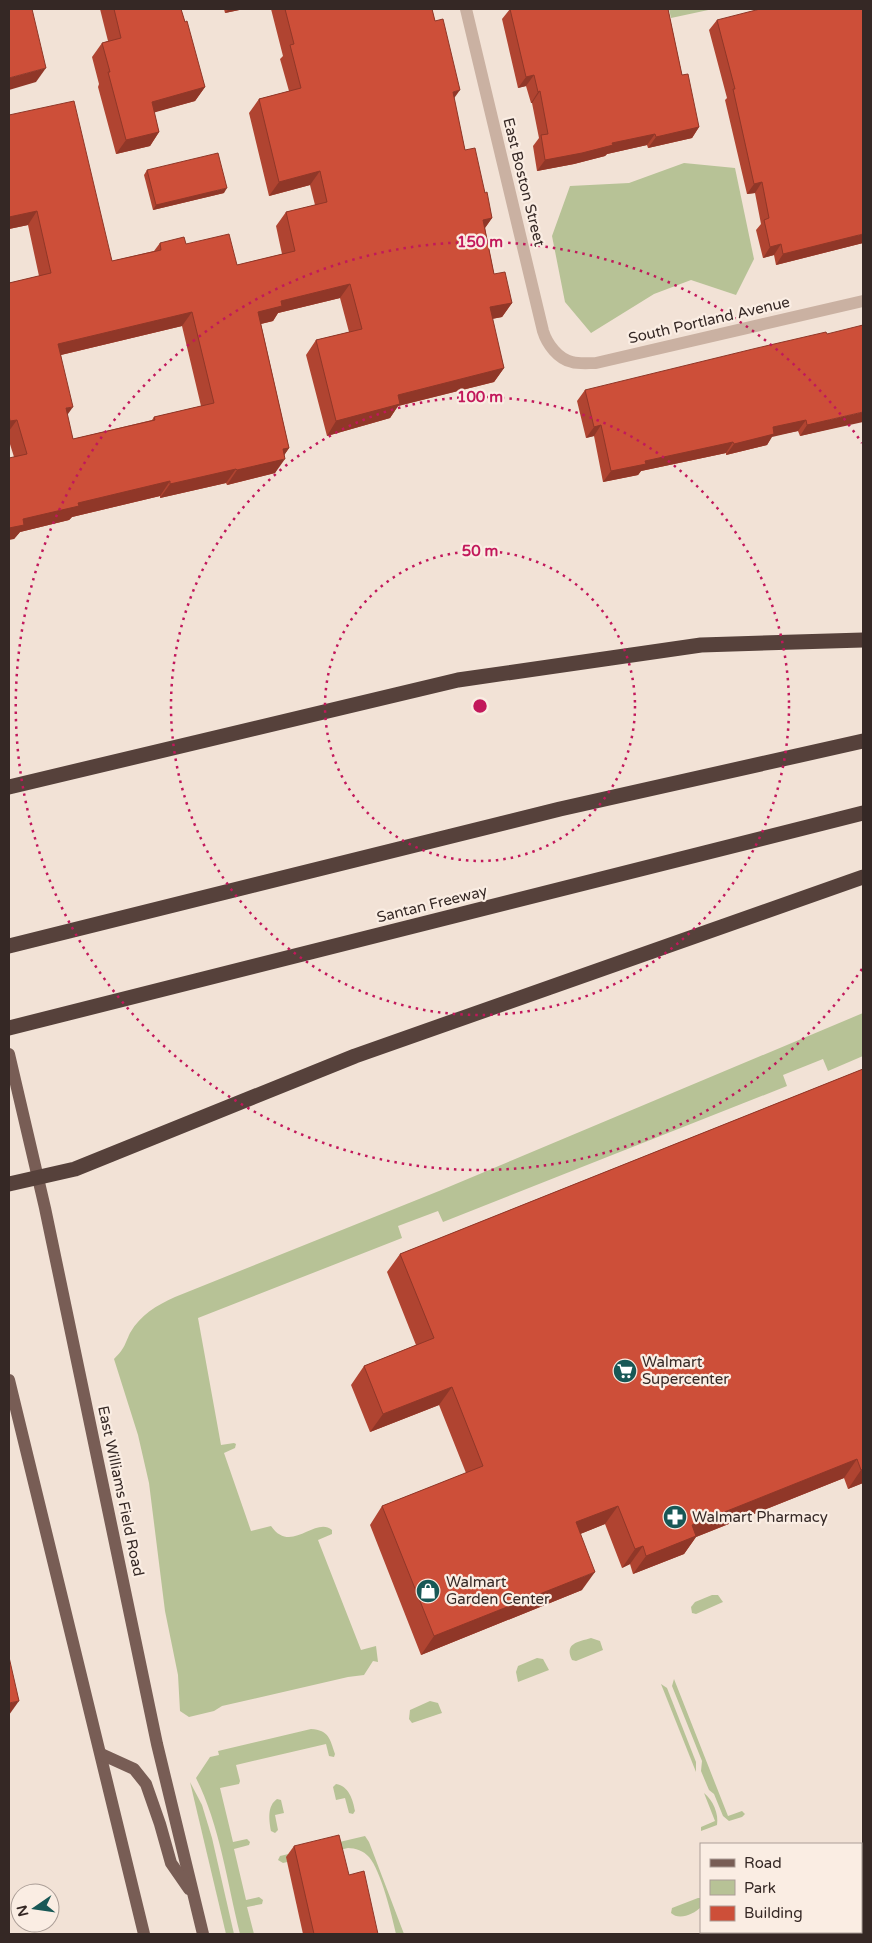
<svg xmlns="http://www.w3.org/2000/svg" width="872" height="1943" font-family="'Varela Round',sans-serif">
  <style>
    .green { fill: #b7c296 }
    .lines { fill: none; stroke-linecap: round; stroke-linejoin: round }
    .minor { stroke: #cab1a2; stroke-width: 12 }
    .major { stroke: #785d55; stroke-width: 12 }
    .highway { stroke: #56413b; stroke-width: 15 }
    .wall { fill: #b04431; fill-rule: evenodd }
    .shaded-wall { fill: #903728 }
    .building { fill: #cd4f39; stroke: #903728; fill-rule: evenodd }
    .ring { fill: none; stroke: #c2185b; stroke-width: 2.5; stroke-dasharray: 2.5 5 }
    .labels { text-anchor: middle; stroke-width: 4.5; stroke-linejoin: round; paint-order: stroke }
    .street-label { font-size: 15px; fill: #352825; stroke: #faede3 }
    .poi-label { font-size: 15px; fill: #352825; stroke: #faede3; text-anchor: start }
    .centre { fill: #c2185b; stroke: #faede3; stroke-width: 2.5 }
    .ring-label { font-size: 15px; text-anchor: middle; font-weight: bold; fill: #c2185b; stroke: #faede3; stroke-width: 4.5; stroke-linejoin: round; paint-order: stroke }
  </style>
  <rect width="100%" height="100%" fill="#f2e2d6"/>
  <g class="green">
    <path d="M669 9H713L671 18Z"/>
    <path d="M684 163 735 168 754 259 736 295 691 280 654 294 591 333 565 302 552 236 570 186 629 183Z"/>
    <path d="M863 1013V1056L828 1071 823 1059 783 1075 787 1086 443 1222 438 1211 398 1226 402 1238 198 1318 221 1445 234 1443 236 1444 235 1448 224 1453 251 1531 271 1526C291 1555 315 1516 332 1530V1534L318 1540 361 1650 376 1646 378 1662 373 1661 364 1675 348 1677 222 1706 214 1711 189 1717 180 1711 178 1675 165 1611 149 1483 138 1435 114 1359C125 1348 124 1346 130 1333 141 1314 156 1306 175 1297L439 1191Z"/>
    <path d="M712 1595H718L723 1602 696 1614 692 1613 691 1607 695 1602Z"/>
    <path d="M591 1638 600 1641 603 1650 576 1661 572 1660C564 1643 578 1642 591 1638Z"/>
    <path d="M537 1658 543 1659 549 1670 518 1682 516 1672 518 1666Z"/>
    <path d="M674 1679 728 1816 742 1811 745 1814 742 1817 729 1821 723 1816 714 1794 709 1790 701 1771 702 1761 672 1686Z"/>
    <path d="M661 1684 667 1688 696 1762V1772Z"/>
    <path d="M430 1701 438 1703 442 1713 412 1723 409 1719 410 1710Z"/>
    <path d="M311 1729C329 1730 330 1739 335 1754L334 1757 329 1756 326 1744 236 1765 240 1781 239 1784 220 1788 233 1842 247 1839 250 1842 249 1845 234 1849 246 1900 259 1897 263 1900 262 1904 247 1907 254 1934H240C227 1882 220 1826 196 1778L210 1757 219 1755 218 1751Z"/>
    <path d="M190 1782 202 1805 212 1838 234 1934H226Z"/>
    <path d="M336 1784C349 1786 353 1800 355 1811L353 1814 349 1813 345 1798 336 1800 333 1787Z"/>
    <path d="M704 1793C713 1800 719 1814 717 1825L701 1831V1827L715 1821Z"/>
    <path d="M277 1799 281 1800 284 1813 275 1815 278 1830 275 1833 271 1831C269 1820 267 1806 277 1799Z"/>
    <path d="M365 1836 369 1842 404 1934H396C392 1916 381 1871 369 1857 364 1851 355 1848 348 1848L283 1863 278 1860 280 1856Z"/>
    <path d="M698 1898H701V1907C694 1914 679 1921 671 1913L672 1908Z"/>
  </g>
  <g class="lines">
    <path class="minor" d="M466 9 543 331C547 344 558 359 572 362 579 364 588 363 596 363L863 301"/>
    <g class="major">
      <path d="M9 1054 45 1208 157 1744 203 1934"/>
      <path d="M9 1380 144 1934"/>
      <path d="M101 1754 134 1769 146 1784 160 1824 171 1863 189 1889"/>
    </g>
    <g class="highway">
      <path d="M9 787 458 680 701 645 863 640"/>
      <path d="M9 946 560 809 863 741"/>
      <path d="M9 1028 863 813"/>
      <path d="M9 1184 75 1169 355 1056 863 877"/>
    </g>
  </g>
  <g class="wall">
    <path d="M100 9H181L205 87 195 101 154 112 159 132 150 146 116 154 98 87 99 84 92 57 102 43 108 41Z"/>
    <path d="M224 9H244L225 13Z"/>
    <path d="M271 9H432L454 99 465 150 485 193 492 218 485 228 494 274 512 303 502 317 492 319 504 368 494 382 398 406 390 418 327 436 306 355 316 340 349 332 340 298 278 313 273 321 261 324 289 448 284 455 275 473 227 485 226 483 160 498V496L72 517 69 520 20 532 14 539V457L9 441V283L39 276 28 225 9 229V115L112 261 154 251 160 243 186 244 237 265 282 254 276 226 286 212 315 205 310 185 269 196 249 113 259 99 289 91 280 59 283 56ZM182 326 201 406 154 417 152 420 73 439 67 415 61 355Z"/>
    <path d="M510 9H668L682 75 699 127 692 138 648 148 647 145 607 154 605 156 574 164 537 171 533 146 539 138 532 103H531L526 86 518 88 502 19Z"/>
    <path d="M717 20 863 243 776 265 774 255 763 258 756 230 761 224 755 193 747 194 725 100 727 98 709 30Z"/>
    <path d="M147 170 224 193 153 210 144 175Z"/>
    <path d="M585 390 854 423 800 436 798 431 772 436 767 445 726 455V453L641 471 638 475 603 482 594 436 586 438 577 401Z"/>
    <path d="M863 1069V1483L848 1489 844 1478 696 1537 684 1554 633 1574 630 1564 622 1568 605 1524 580 1534 582 1590 421 1655 370 1525 382 1506 466 1473 439 1405 370 1432 351 1385 364 1366 416 1345 387 1272 400 1254Z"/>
    <path d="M294 1846 349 1875 378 1934H303L286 1857Z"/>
  </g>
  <g class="shaded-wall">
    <path d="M229 9H244L225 13Z"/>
    <path d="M46 68 36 82 9 90V78Z"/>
    <path d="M534 75 526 86 518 88 526 77Z"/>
    <path d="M205 87 195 101 142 116 152 102Z"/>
    <path d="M460 90 450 104 453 92Z"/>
    <path d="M540 91 532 103H531L538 92Z"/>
    <path d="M699 127 692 138 648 148 656 137Z"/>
    <path d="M159 132 150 146 116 154 126 140Z"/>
    <path d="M655 134 647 145 607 154 605 156 574 164 537 171 545 160 612 143Z"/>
    <path d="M320 171 310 185 269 196 279 182Z"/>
    <path d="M762 182 755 193 747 194 754 184Z"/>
    <path d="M227 188 224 193 153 210 156 205Z"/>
    <path d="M37 211 28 225 9 229V217Z"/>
    <path d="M492 218 482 232 483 220Z"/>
    <path d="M863 234V243L776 265 783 254Z"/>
    <path d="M781 244 774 255 763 258 770 247Z"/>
    <path d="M350 284 340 298 278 313 273 321 248 327 258 312 281 301Z"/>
    <path d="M512 303 502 317 480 321 490 307Z"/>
    <path d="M192 312 182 326 48 358 58 344Z"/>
    <path d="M504 368 494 382 398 406 390 418 327 436 336 421 398 395Z"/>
    <path d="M73 407 63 421 66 408Z"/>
    <path d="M863 412V422L800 436 807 425Z"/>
    <path d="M17 420 9 431V423L10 421Z"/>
    <path d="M806 420 798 431 772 437 767 445 726 455 734 444 773 427Z"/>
    <path d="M601 425 594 436 586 438 594 427Z"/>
    <path d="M733 442 726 453 641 471 638 475 603 482 611 471 645 461Z"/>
    <path d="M289 448 281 460 285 459 275 473 227 485 237 470 283 449Z"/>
    <path d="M236 469 226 483 160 498 170 484Z"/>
    <path d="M170 481 160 496 72 517 69 520 20 532 14 539 9 540V528L23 519 78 503Z"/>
    <path d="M452 1387 439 1405 370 1432 383 1414Z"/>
    <path d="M857 1459 844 1478 696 1537 684 1554 633 1574 646 1556 692 1525Z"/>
    <path d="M863 1469V1483L848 1489 861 1470Z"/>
    <path d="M618 1506 605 1524 563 1541 576 1522Z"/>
    <path d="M643 1546 630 1564 622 1568 635 1549Z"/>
    <path d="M595 1572 582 1590 421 1655 434 1636Z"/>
    <path d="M19 1701 9 1715V1703Z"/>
  </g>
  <g class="building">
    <path d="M9 9H32L46 68 9 78Z"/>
    <path d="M114 9H181L185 22 187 21 205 87 152 102 159 132 126 140 108 72H110L102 43 121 38Z"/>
    <path d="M285 9H432L435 21 443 19 460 90 453 92 465 150 475 148 485 193 487 192 492 218 483 220 494 274 505 272 512 303 490 307 504 368 398 395 400 404 336 421 316 340 362 329 350 284 281 301 282 306 258 312 289 448 283 449 285 459 237 470 236 469 170 484V481L78 503 79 506 23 519 24 525 9 528V458L27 454 17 420 10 421 9 415V283L51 273 37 211 9 217V115L74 101 112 261 161 250 160 243 184 237 186 244 229 234 237 265 295 251 286 212 327 202 320 171 279 182 259 99 301 88 290 45 294 44ZM192 312 214 403 154 417 155 420 73 439 66 408 73 407 58 344Z"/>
    <path d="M510 9H668L682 75 688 74 699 127 656 137 655 134 612 143 613 145 582 153 545 160 541 135 548 134 540 91 538 92 534 75 526 77Z"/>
    <path d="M760 9H863V234L783 254 781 244 770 247 764 220 769 218 762 182 754 184 733 89H735L717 20Z"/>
    <path d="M218 153 227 188 156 205 147 170Z"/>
    <path d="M863 325V412L807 425 806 420 773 427 774 434 734 444 733 442 645 461 646 464 611 471 601 425 594 427 585 390 757 348 826 332 827 334Z"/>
    <path d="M863 1069V1469L861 1470 857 1459 692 1525 696 1536 646 1556 643 1546 635 1549 618 1506 576 1522 595 1572 434 1636 382 1506 483 1466 452 1387 383 1414 364 1366 434 1338 400 1254Z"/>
    <path d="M9 1657 19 1701 9 1703Z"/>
    <path d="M339 1835 349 1875 364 1871 378 1934H314L294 1846Z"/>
  </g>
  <g class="ring">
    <circle cx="480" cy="706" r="155"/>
    <circle cx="480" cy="706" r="309"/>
    <path d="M862 969A464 464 0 1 1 862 443"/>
  </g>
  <defs>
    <g id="supermarket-disc" transform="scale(1.25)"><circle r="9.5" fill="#185856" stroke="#faede3"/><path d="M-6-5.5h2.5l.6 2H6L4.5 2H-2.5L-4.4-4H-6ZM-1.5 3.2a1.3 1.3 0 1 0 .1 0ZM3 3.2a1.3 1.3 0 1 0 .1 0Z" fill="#fff"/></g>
    <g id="pharmacy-disc" transform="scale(1.25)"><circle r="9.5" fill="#185856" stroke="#faede3"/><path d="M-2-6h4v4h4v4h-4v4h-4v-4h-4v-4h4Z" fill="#fff"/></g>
    <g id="shop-disc" transform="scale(1.25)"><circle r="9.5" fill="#185856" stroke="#faede3"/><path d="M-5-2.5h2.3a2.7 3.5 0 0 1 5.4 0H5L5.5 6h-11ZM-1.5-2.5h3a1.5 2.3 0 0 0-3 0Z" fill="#fff"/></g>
  </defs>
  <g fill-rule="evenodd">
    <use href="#supermarket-disc" x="625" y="1371"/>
    <use href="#pharmacy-disc" x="675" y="1517"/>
    <use href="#shop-disc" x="428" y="1591"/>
  </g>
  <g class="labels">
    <g class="street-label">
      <text transform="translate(524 182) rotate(76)" y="5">East Boston Street</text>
      <text transform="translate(709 320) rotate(-13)" y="5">South Portland Avenue</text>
      <text transform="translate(432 904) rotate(-14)" y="5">Santan Freeway</text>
      <text transform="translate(121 1491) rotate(78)" y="5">East Williams Field Road</text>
    </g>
    <g class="poi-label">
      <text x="642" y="1367">Walmart<tspan x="642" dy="17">Supercenter</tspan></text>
      <text x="692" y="1522">Walmart Pharmacy</text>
      <text x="446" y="1587">Walmart<tspan x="446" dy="17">Garden Center</tspan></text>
    </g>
  </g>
  <circle cx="480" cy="706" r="8" class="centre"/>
  <g class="ring-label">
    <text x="480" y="247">150 m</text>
    <text x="480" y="402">100 m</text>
    <text x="480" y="556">50 m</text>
  </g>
  <rect width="872" height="1943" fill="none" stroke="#352825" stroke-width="20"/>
  <rect x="700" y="1843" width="162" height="90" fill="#faede3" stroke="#ab9e97"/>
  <rect x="710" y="1859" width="25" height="8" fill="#785d55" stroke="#ab9e97"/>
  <text x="744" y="1868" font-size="15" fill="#352825">Road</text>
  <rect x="710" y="1880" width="25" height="15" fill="#b7c296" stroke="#ab9e97"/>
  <text x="744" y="1893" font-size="15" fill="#352825">Park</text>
  <rect x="710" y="1906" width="25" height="15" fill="#cd4f39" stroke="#ab9e97"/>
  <text x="744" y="1918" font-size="15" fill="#352825">Building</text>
  <g transform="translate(35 1908) rotate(257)"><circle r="24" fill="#faede3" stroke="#ab9e97"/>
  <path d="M0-4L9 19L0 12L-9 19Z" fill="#185856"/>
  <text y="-8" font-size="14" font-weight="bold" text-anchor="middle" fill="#352825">N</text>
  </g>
</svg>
